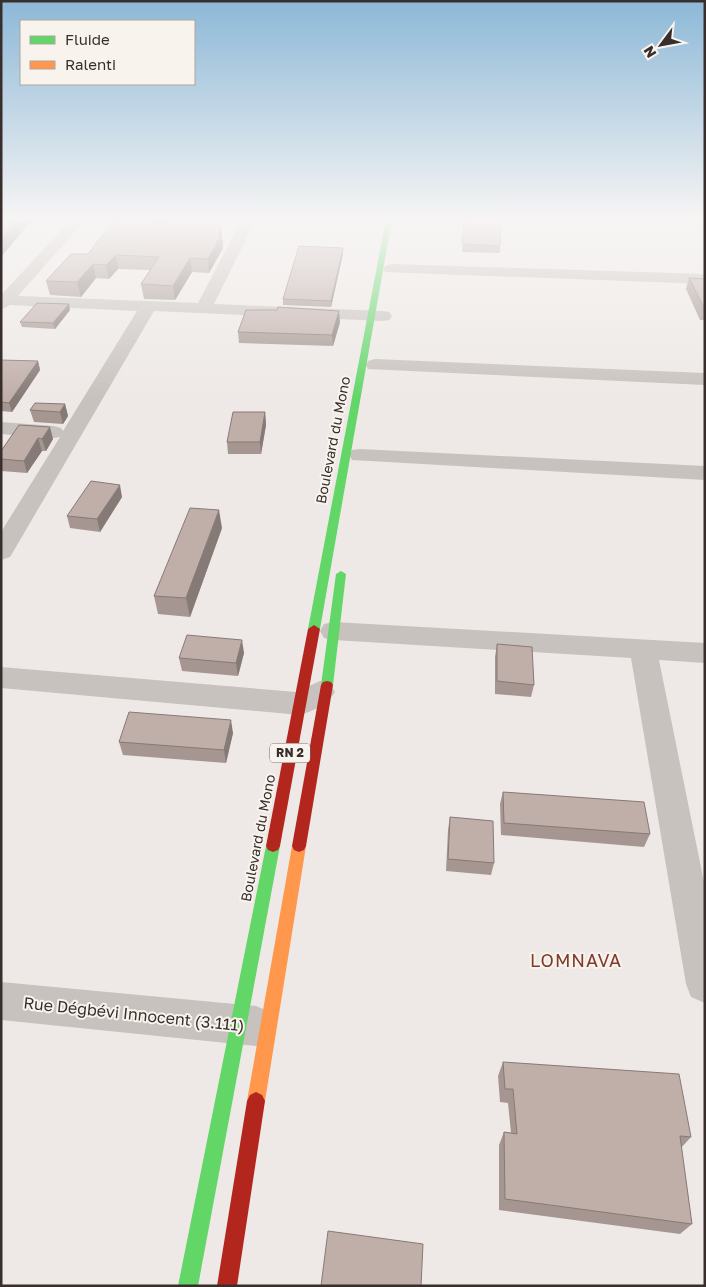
<svg xmlns="http://www.w3.org/2000/svg" width="706" height="1287" font-family="'Golos Text',sans-serif">
  <style>
    .lines { fill: none; stroke-linecap: round; stroke-linejoin: round }
    .street { fill: #c8c2be; fill-rule: evenodd }
    .fast { fill: #63d668; fill-rule: evenodd }
    .slow { fill: #ff974d; fill-rule: evenodd }
    .jam { fill: #b3261e; fill-rule: evenodd }
    .wall { fill: #a59691 }
    .shaded-wall { fill: #867a76 }
    .building { fill: #c0aea9; stroke: #867a76 }
    .labels { text-anchor: middle; stroke-width: 4; stroke-linejoin: round; paint-order: stroke }
    .shield { fill: #f9f3ee; stroke: #726a66; stroke-width: 1 }
    .shield-label { font-size: 12px; font-weight: bold; fill: #382f2c }
    .street-label { font-size: 14px; fill: #382f2c; stroke: #f9f3ee }
    .near-street-label { font-size: 16px; fill: #382f2c; stroke: #f9f3ee }
    .near-neighbourhood-label { font-size: 18px; letter-spacing: 1px; fill: #7f3c2d; stroke: #f9f3ee }
  </style>
  <rect width="100%" height="100%" fill="#eee9e6"/>
  <g class="lines">
    <g class="street">
      <path d="M72 219H86L18 296 198 303 242 219H256L214 304 383 311 389 312 392 316 389 320 383 321 154 311 13 552 10 557 1 560V532L60 437 54 438 1 434V422L54 426 61 428 63 431 137 311 10 305 1 310V295Z"/>
      <path d="M391 264 705 274V284L385 272 383 269 385 266Z"/>
      <path d="M375 359 705 373V385L368 369 366 365 368 361Z"/>
      <path d="M360 449 705 466V480L352 460 349 455 352 450Z"/>
      <path d="M334 622 705 643V663L659 660 705 887V1003L691 997 686 984 631 658 334 640 324 638 320 631 324 624Z"/>
      <path d="M1 667 296 692 320 681 330 684 335 692C328 704 313 711 300 715L1 688Z"/>
      <path d="M1 982 256 1006 270 1012 276 1026 270 1040 256 1046 1 1020Z"/>
    </g>
    <g class="fast">
      <path d="M386 219H392L320 629 314 633 308 629Z"/>
      <path d="M341 571 346 574 333 685 331 688H323L321 685 336 574Z"/>
      <path d="M273 840 278 842 280 846 198 1286H178L266 846 268 842Z"/>
    </g>
    <path class="slow" d="M299 840 304 842 306 846 265 1101 262 1107 256 1110 250 1107 247 1101 292 846 294 842Z"/>
    <g class="jam">
      <path d="M314 625 320 629 280 846 278 850 273 852 268 850 266 846 308 629Z"/>
      <path d="M327 681 331 682 333 685 306 846 304 850 299 852 294 850 292 846 321 685 323 682Z"/>
      <path d="M256 1092 262 1095 265 1101 237 1286H217L247 1101 250 1095Z"/>
    </g>
  </g>
  <g class="wall">
    <path d="M464 219 500 246V253L462 252Z"/>
    <path d="M163 223 223 240V248L209 273 192 272 175 300 144 299 141 284 150 270 118 269 109 279 96 278 81 297 50 295 46 281 88 254Z"/>
    <path d="M343 254 331 307 283 305V299Z"/>
    <path d="M689 278 705 279V320H700L686 289Z"/>
    <path d="M70 310 55 329 22 327 20 322Z"/>
    <path d="M340 322 333 346 239 343 238 332Z"/>
    <path d="M1 360 38 361 40 370 12 412 1 411Z"/>
    <path d="M65 404 68 416 63 424 34 422 30 410Z"/>
    <path d="M265 412 266 425 261 454H228L227 442Z"/>
    <path d="M19 425 53 439 46 451H42L27 473 1 471V451Z"/>
    <path d="M122 497 100 532 70 528 67 516Z"/>
    <path d="M222 528 190 617 158 614 154 596Z"/>
    <path d="M497 644 534 685 531 697 495 694V657Z"/>
    <path d="M244 653 238 676 182 671 179 658Z"/>
    <path d="M233 733 226 763 123 755 119 742Z"/>
    <path d="M503 792 650 834 644 847 501 835 500 804Z"/>
    <path d="M450 817 494 863 491 875 446 871 448 830Z"/>
    <path d="M503 1062 691 1137 681 1148 692 1224 680 1234 499 1210V1145L504 1132 511 1133 508 1103 500 1102 498 1076Z"/>
  </g>
  <g class="shaded-wall">
    <path d="M18 219H33L1 257V239Z"/>
    <path d="M154 219H166L154 236 152 222Z"/>
    <path d="M221 226 223 248 209 273 208 259Z"/>
    <path d="M343 248V254L331 307V301Z"/>
    <path d="M116 255 118 269 109 279 106 265Z"/>
    <path d="M190 258 192 272 175 300 173 286Z"/>
    <path d="M93 264 96 278 81 297 77 282Z"/>
    <path d="M69 304 70 310 55 329 53 323Z"/>
    <path d="M339 311 340 322 333 346 332 335Z"/>
    <path d="M38 361 40 370 12 412 9 403Z"/>
    <path d="M65 404 68 416 63 424 60 412Z"/>
    <path d="M265 412 266 425 261 454 260 442Z"/>
    <path d="M50 427 53 439 46 451 42 439Z"/>
    <path d="M38 438 42 451 27 473 24 461Z"/>
    <path d="M120 485 122 497 100 532 97 519Z"/>
    <path d="M219 510 222 528 190 617 186 598Z"/>
    <path d="M242 640 244 653 238 676 236 663Z"/>
    <path d="M231 720 233 733 226 763 224 750Z"/>
  </g>
  <g class="building">
    <path d="M1 219H18L1 239Z"/>
    <path d="M115 219H154L152 222 221 226 218 235H221L208 259 190 258 173 286 141 284 159 257 116 255 106 265 93 264 77 282 46 281 71 254H88Z"/>
    <path d="M464 219H501L500 246 462 244Z"/>
    <path d="M299 246 343 248 331 301 283 299Z"/>
    <path d="M689 278 705 279V308H704Z"/>
    <path d="M37 303 69 304 53 323 20 322Z"/>
    <path d="M278 307 339 311 332 335 238 332 246 310H277Z"/>
    <path d="M1 360 38 361 9 403 1 402Z"/>
    <path d="M35 403 65 404 60 412 30 410Z"/>
    <path d="M233 412H265L260 442H227Z"/>
    <path d="M19 425 50 427 42 439 38 438 24 461 1 459V451Z"/>
    <path d="M91 481 120 485 97 519 67 516Z"/>
    <path d="M190 508 219 510 186 598 154 596Z"/>
    <path d="M187 635 242 640 236 663 179 658Z"/>
    <path d="M497 644 532 647 534 685 497 681Z"/>
    <path d="M129 712 231 720 224 750 119 742Z"/>
    <path d="M503 792 644 802 650 834 504 823Z"/>
    <path d="M450 817 493 821 494 863 448 859Z"/>
    <path d="M503 1062 679 1074 691 1137 680 1136 692 1224 505 1199 504 1132 517 1134 513 1089H505Z"/>
    <path d="M328 1231 423 1244 421 1286H321Z"/>
  </g>
  <linearGradient id="sky" x2="0" y2="1"><stop stop-color="#8cb8d7"/><stop offset="0.55" stop-color="#f7f5f4"/><stop offset="1" stop-color="#f7f5f4" stop-opacity="0"/></linearGradient>
  <rect width="706" height="399" fill="url(#sky)"/>
  <g class="labels">
    <rect class="shield" x="270" y="743.5" width="40" height="19" rx="4"/>
    <g class="shield-label">
      <text x="290" y="757">RN 2</text>
    </g>
    <g class="street-label">
      <text transform="translate(333 440) rotate(-79)" y="5">Boulevard du Mono</text>
      <text transform="translate(258 838) rotate(-79)" y="5">Boulevard du Mono</text>
    </g>
    <g class="near-street-label">
      <text transform="translate(134 1014) rotate(6)" y="6">Rue Dégbévi Innocent (3.111)</text>
    </g>
    <g class="near-neighbourhood-label">
      <text x="576" y="967">LOMNAVA</text>
    </g>
  </g>
  <rect width="706" height="1287" fill="none" stroke="#382f2c" stroke-width="5"/>
  <rect x="20" y="20" width="175" height="65" fill="#f9f3ee" stroke="#aca5a0"/>
  <rect x="30" y="36" width="25" height="8" fill="#63d668" stroke="#aca5a0"/>
  <text x="65" y="45" font-size="15" fill="#382f2c">Fluide</text>
  <rect x="30" y="61" width="25" height="8" fill="#ff974d" stroke="#aca5a0"/>
  <text x="65" y="70" font-size="15" fill="#382f2c">Ralenti</text>
  <g transform="translate(661 45) rotate(238)" stroke="#f9f3ee" stroke-width="4" paint-order="stroke">
  <path d="M0-4L9 19L0 12L-9 19Z" fill="#382f2c"/>
  <text y="-8" font-size="14" font-weight="bold" text-anchor="middle" fill="#382f2c">N</text>
  </g>
</svg>
